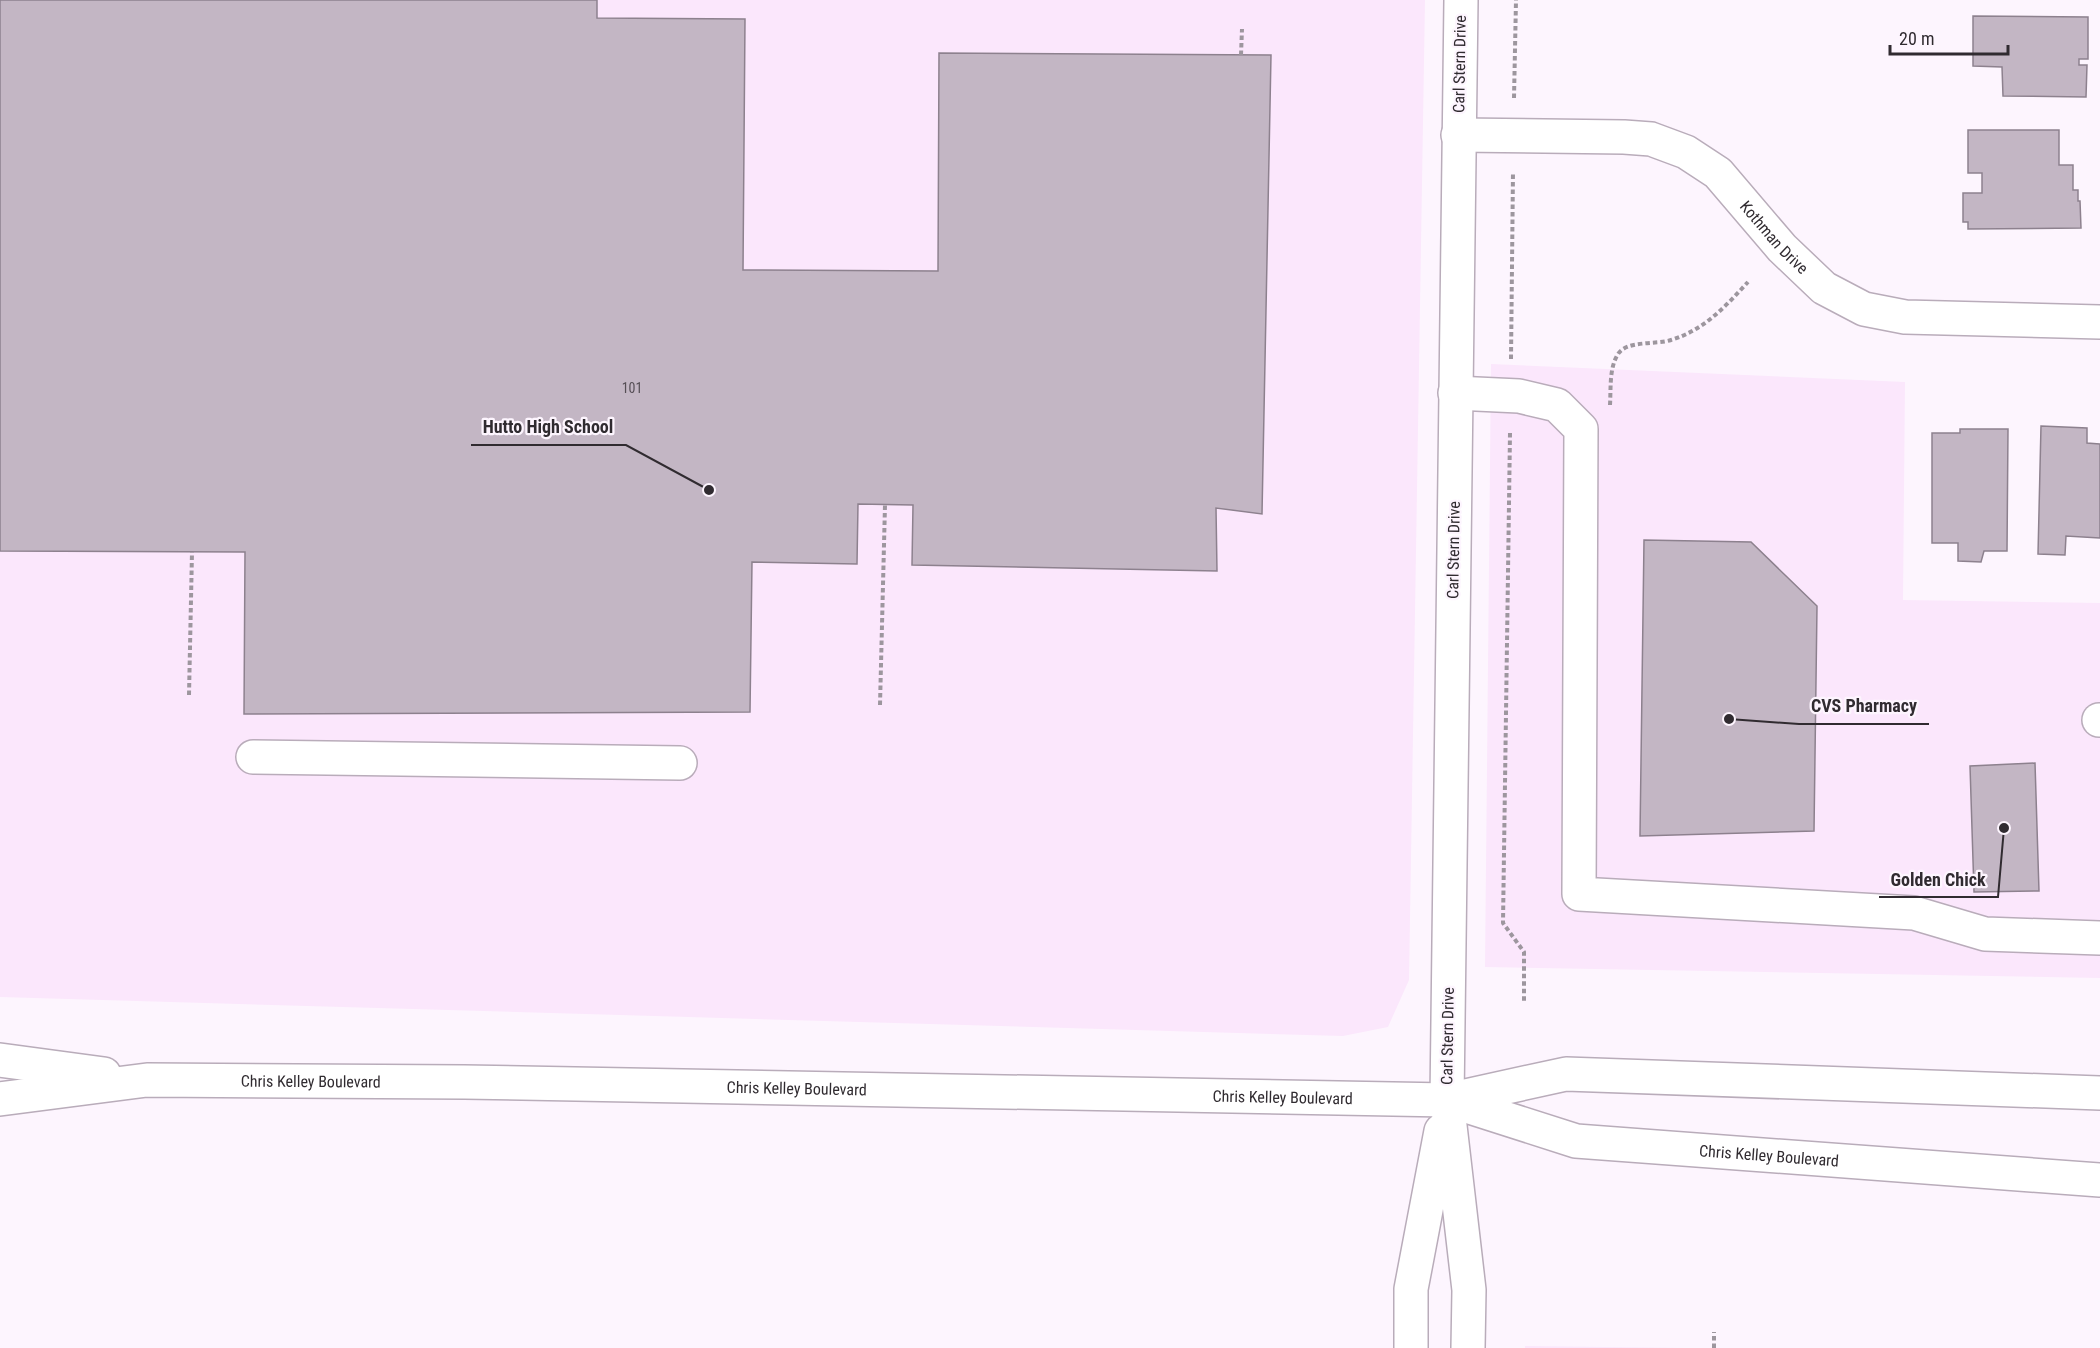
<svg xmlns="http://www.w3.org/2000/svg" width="2100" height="1348" font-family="'Roboto Condensed',sans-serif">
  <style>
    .built { fill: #fbe7fc }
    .building { fill: #c3b6c4; stroke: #8d818e; stroke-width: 1.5 }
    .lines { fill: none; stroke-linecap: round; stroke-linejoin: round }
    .minor-casing { stroke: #b9acba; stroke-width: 36 }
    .major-casing { stroke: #b9acba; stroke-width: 36 }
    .path { stroke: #9d969e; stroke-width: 4; stroke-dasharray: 4.5 3; stroke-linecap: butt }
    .minor { stroke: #fff; stroke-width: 33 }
    .major { stroke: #fff; stroke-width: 33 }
    .labels { text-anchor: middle; stroke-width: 4.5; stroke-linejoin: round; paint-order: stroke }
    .number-label { font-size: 14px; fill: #554e55 }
    .street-label { font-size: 16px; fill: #302b30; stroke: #fdf5fe }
    .leader { fill: none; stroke: #302b30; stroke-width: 2 }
    .callout-dot { fill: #302b30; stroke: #fdf5fe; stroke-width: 2 }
    .callout-label { font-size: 18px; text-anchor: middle; font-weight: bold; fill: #302b30; stroke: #fdf5fe; stroke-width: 4.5; stroke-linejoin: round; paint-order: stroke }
  </style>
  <rect width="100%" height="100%" fill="#fdf5fe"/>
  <g class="built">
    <path d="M0 0H1425L1409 980 1388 1027 1343 1036 0 997Z"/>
    <path d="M1491 364 1905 382 1903 600 2100 603V978L1485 967Z"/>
    <path d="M1525 1346 1686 1348H1525Z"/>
  </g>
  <g class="building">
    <path d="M0 0H597V18L745 19 743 270 938 271 939 53 1271 55 1262 514 1216 508 1217 571 912 565 913 505 858 504 857 564 752 562 750 712 244 714 245 552 0 551Z"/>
    <path d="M1973 16 2088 17V59H2079V65H2087L2086 97 2003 96 2002 67 1973 66Z"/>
    <path d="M1968 130H2059V165H2073V190H2078V201H2080L2081 228 1968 229V222H1963V193H1982V173H1968Z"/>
    <path d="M2041 426 2087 428V443L2100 444V538L2066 536 2065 555 2038 554Z"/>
    <path d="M1960 429H2008L2007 551H1984L1981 562 1958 561V543H1932V433H1960Z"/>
    <path d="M1644 540 1751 542 1817 606 1814 831 1640 836Z"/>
    <path d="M2035 763 2039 891 1974 892 1970 766Z"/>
  </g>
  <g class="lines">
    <g class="minor-casing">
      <g id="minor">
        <path d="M1461 0 1447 1100 1469 1290 1468 1348"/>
        <path id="s1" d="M1458 135 1624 137 1651 139 1686 152 1718 173 1782 248 1824 288 1864 309 1905 317 2100 322"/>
        <path d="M1455 393 1519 396 1557 405 1581 429 1579 894 1914 913 1985 934 2100 938"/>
        <path d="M2099 720H2100"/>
        <path d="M253 757 680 763"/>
        <path d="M1411 1348V1289L1441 1131"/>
      </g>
    </g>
    <g class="major-casing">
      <g id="major">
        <path d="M0 1060 104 1074"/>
        <path id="s2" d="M0 1099 147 1080 464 1082 1447 1100 1566 1074 2100 1093"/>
        <path id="s3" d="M1448 1100 1576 1141 2100 1180"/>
      </g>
    </g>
    <g class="path">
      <path d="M1241 55 1242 29"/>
      <path d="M1514 98 1516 0"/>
      <path d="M1511 359 1513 172"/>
      <path d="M1610 405C1611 389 1609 368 1618 354 1627 340 1656 345 1671 340 1704 330 1725 307 1748 282"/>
      <path d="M1510 433 1503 923 1524 952V1003"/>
      <path d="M189 695 192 552"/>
      <path d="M880 705 885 505"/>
      <path d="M1714 1348V1332"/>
    </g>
    <use href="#minor" class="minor"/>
    <use href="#major" class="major"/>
  </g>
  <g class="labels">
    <g class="number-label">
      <text x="632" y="393">101</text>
    </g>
    <g class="street-label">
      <text transform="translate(1459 64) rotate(-89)" y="6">Carl Stern Drive</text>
      <text dy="6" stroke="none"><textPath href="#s1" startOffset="354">Kothman Drive</textPath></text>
      <text transform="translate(1453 550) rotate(-89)" y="6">Carl Stern Drive</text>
      <text transform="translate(1447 1036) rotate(-89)" y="6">Carl Stern Drive</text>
      <text dy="6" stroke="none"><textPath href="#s2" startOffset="312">Chris Kelley Boulevard</textPath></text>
      <text dy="6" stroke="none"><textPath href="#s2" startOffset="798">Chris Kelley Boulevard</textPath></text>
      <text dy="6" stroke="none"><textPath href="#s2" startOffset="1284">Chris Kelley Boulevard</textPath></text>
      <text dy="6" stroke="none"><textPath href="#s3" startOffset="328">Chris Kelley Boulevard</textPath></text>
    </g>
  </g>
  <path class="leader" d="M709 490L626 445H471M1729 719L1799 724H1929M2004 828L1998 897H1879"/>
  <g class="callout-dot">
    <circle cx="709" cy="490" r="6"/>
    <circle cx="1729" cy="719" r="6"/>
    <circle cx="2004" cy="828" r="6"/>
  </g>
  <g class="callout-label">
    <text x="548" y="433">Hutto High School</text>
    <text x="1864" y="712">CVS Pharmacy</text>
    <text x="1938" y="886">Golden Chick</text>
  </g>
  <path d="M1890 45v9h118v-9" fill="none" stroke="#302b30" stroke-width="3"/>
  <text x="1899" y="45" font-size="18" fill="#302b30" stroke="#fdf5fe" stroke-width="4.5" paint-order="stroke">20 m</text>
</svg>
